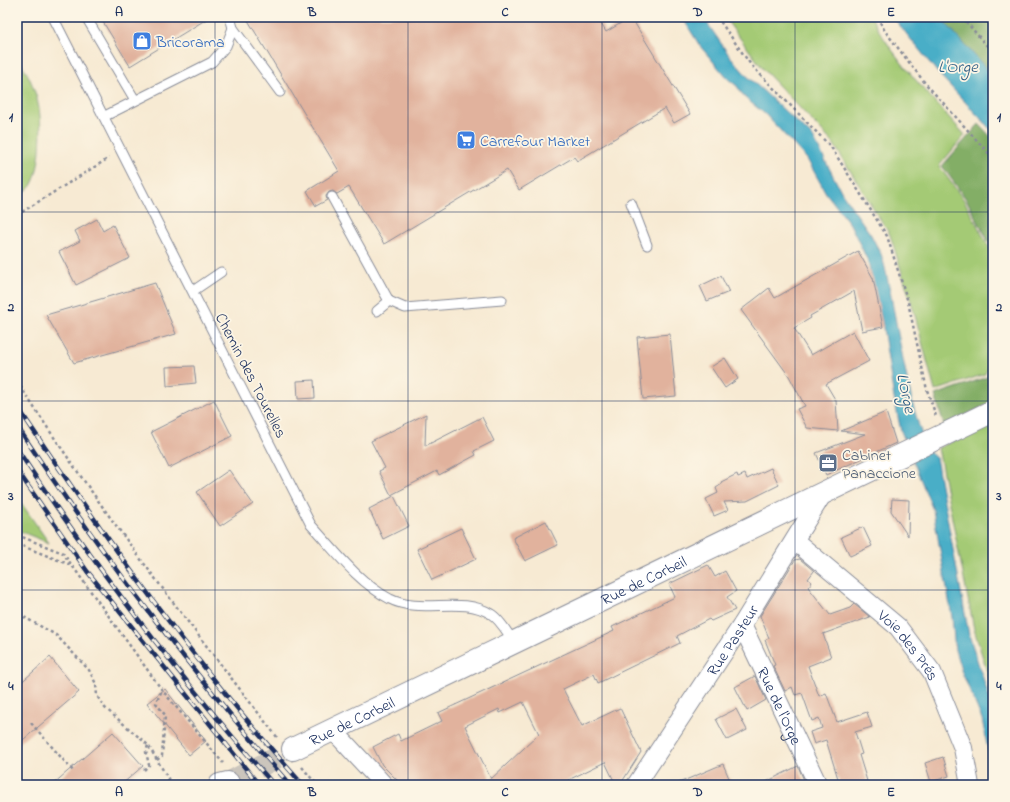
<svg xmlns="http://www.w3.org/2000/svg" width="1010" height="802" font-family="'Indie Flower',sans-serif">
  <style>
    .green { fill: #a4ca74; stroke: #607c69 }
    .forest { fill: #83ae66; stroke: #4f6e62 }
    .water { fill: #48aec7; stroke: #326e92 }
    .building { fill: #e1b29d; fill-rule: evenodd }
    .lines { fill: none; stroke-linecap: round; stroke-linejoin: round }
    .secondary-tunnel { stroke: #cbc5bc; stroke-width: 22; stroke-dasharray: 22 11; stroke-linecap: butt }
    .lane-casing { stroke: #898c98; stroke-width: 11 }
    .street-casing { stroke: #898c98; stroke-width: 20 }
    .secondary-casing { stroke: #898c98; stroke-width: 24 }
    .path { stroke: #898c98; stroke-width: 2.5; stroke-dasharray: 3 3; stroke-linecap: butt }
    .lane { stroke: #fff; stroke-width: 9 }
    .street { stroke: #fff; stroke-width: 18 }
    .secondary { stroke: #fff; stroke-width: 22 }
    .tram { stroke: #1b2f5e; stroke-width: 1 }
    .rail-casing { stroke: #1b2f5e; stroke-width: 4.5 }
    .rail { stroke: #fcf5e5; stroke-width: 3; stroke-dasharray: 9; stroke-linecap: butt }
    .grid { fill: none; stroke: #1b2f5e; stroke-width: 1; stroke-opacity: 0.55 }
    .labels { text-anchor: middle; stroke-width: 3.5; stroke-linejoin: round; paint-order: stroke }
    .shop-label { font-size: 16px; fill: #366cbe; stroke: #fcf5e5; text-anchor: start }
    .street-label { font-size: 16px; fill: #1b2f5e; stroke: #fcf5e5 }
    .service-label { font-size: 16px; fill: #4e5e75; stroke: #fcf5e5; text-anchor: start }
    .water-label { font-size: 17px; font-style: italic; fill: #2b5b83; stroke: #fcf5e5 }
    .neatline { fill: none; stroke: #1b2f5e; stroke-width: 1.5 }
    .grid-label { font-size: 13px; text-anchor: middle; font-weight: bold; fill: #1b2f5e }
  </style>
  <rect width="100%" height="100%" fill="#fcf5e5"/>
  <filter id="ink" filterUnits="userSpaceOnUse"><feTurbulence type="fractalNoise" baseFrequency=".025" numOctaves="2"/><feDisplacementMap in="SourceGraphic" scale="8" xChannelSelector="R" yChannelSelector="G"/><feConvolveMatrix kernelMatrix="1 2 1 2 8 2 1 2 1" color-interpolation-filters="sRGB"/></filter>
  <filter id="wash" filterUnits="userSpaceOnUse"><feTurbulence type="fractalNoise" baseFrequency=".012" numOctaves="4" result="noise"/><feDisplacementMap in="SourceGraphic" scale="16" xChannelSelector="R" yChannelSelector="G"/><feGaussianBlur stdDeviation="0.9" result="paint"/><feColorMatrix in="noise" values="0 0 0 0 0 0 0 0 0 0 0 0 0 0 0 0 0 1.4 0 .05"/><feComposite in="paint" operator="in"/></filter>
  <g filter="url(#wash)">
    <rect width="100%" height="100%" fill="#f7ead3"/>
    <g class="green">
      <path d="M724 17H871C895 61 932 98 965 135L939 166 964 200 993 255V358L985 374 935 391 913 308 890 235 833 143 764 70Z"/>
      <path d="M17 57C38 87 43 114 40 150 39 161 37 176 31 186 28 190 21 194 17 198Z"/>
      <path d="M993 423V691L974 629 938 448Z"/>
      <path d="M17 497 49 543 17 530Z"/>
    </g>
    <g class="forest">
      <path d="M940 17H993V76Z"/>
      <path d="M979 124 993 139V250L966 199 942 166Z"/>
      <path d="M993 364V402L944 425 935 395 987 377Z"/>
    </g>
    <g class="water">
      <path d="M682 17H703L729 55 746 75 813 137 842 193 871 235 881 254C894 290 911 443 936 458L969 635 993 709V785H986L989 755 982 719 961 670 955 650 952 617 933 510 901 431 894 398 882 321 868 261 850 224 826 193 807 159 765 114 744 97 737 86 727 78 700 46Z"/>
      <path d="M893 17H940L993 76V132L938 73Z"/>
    </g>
    <g id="blocks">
      <g class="building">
        <path d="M100 17H210L130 66Z"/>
        <path d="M246 17H597L606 32 631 17 690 114 674 123 665 108 577 161 574 157 519 190 507 170 384 244 349 187 337 194 333 191 329 192 326 196 327 200 316 206 307 191 339 171Z"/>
        <path d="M97 219 103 231 113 225 130 258 76 285 59 252 80 241 75 231Z"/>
        <path d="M858 251 873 278 883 327 862 331 854 291 810 316 811 318 794 328 811 355 853 331 869 361 826 384 836 401 838 431 807 428 797 409 805 406 789 376 741 310 769 288 775 298Z"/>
        <path d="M721 276 729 292 707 301 700 286Z"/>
        <path d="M155 283 176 334 74 363 46 315Z"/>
        <path d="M670 334 676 396 643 399 637 337Z"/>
        <path d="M725 358 738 379 725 388 711 367Z"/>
        <path d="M194 366 196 383 167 386 166 367Z"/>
        <path d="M314 380 315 398 298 399 297 381Z"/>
        <path d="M214 400 232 436 169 468 151 432Z"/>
        <path d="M886 412 896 443 826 475 816 453 865 434 841 431Z"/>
        <path d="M426 414 425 446 482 417 494 441 474 451 476 455 439 475 437 471 391 495 379 471 385 468 371 441Z"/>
        <path d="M771 468 779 485 747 501 724 502 728 510 714 516 706 499 718 493 716 488 722 484 721 482 737 474 738 477 745 474 747 479Z"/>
        <path d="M229 470 253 504 220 526 197 492Z"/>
        <path d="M394 496 409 526 383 539 369 509Z"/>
        <path d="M892 499 909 500 908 536 891 511Z"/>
        <path d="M546 521 558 545 525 561 513 538Z"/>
        <path d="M863 527 872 546 850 556 841 537Z"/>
        <path d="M461 528 476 559 432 580 417 549Z"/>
        <path d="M800 559 814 571 808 579 812 582 808 587 830 615 850 608 854 604 870 617 823 634 831 657 808 666 819 696 826 693 837 722 867 712 872 727 855 732 862 754 859 755 867 781 854 785H840L826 740 814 744 810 732 822 728 819 718 812 721 802 693 795 695 792 687 785 691 773 666 775 665 765 640 769 638 760 616 795 560Z"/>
        <path d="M708 565 715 577 725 571 736 591 727 597 735 610 711 621 709 619 677 636 680 643 598 683 594 674 563 689 582 726 620 708 641 752 620 785H616L605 762 558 785H402L382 765 373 747 398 734 401 741 442 721 438 713 614 631 612 627 675 597 669 584ZM523 702 539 734 491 779 465 726 499 709 500 713Z"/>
        <path d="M50 657 79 692 17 745V686Z"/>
        <path d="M755 676 766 700 747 711 735 687Z"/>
        <path d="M165 689 206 741 189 755 147 703Z"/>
        <path d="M736 709 747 730 727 740 716 719Z"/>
        <path d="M113 732 143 766 121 785H52Z"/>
        <path d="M943 757 949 776 931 782 925 763Z"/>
        <path d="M723 764 732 785H674Z"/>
        <path d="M798 766 806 785H760Z"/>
      </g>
    </g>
  </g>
  <g filter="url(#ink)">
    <use href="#blocks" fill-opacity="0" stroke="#898c98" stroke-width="1"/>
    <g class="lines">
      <path class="secondary-tunnel" d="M228 783 293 749"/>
      <g class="lane-casing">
        <g id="lane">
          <path d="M53 17 311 525C335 551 358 582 390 599 422 615 461 595 491 614 500 619 508 634 514 642"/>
          <path d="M86 17 135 100"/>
          <path d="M230 17 233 28 280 92"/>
          <path d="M105 116 212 62 226 46 233 28"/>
          <path d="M332 197 389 301 405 308 502 300"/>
          <path d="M631 203 647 245"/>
          <path d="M193 291 221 272"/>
          <path d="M377 311 389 301"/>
        </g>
      </g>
      <g class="street-casing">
        <g id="street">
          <path id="s1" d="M795 541 898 627 932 672 963 748 970 785"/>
          <path id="s2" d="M742 625 818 785"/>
          <path d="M332 729 384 785"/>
          <path id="s3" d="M636 785 742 625 824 492"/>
        </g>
      </g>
      <g class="secondary-casing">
        <g id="secondary">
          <path id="s4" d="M293 749 993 411"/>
          <path d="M220 785 228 783"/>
        </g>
      </g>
      <g class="path">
        <path d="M717 17 751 65 831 147 887 236 908 302 927 390 936 416"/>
        <path d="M877 17 885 31 925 83 993 158"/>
        <path d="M962 17 993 53"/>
        <path d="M17 215 109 158"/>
        <path d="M17 381C96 505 187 621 277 737"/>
        <path d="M17 535 63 553 162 690 223 763"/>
        <path d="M17 544 71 565"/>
        <path d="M17 607 24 617 56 635 89 670 96 684 97 696 105 708 148 745 172 785"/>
        <path d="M31 723 74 772"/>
        <path d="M157 760 162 756 165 715 156 703 162 690"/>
        <path d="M302 767 317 785"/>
        <path d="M144 770 149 765 146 752 148 745"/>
      </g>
      <use href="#lane" class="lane"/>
      <use href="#street" class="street"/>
      <use href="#secondary" class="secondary"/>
      <path class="tram" d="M17 105 20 123 17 152"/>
      <g class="rail-casing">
        <g id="rail">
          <path d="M17 406C105 538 197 667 303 785"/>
          <path d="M17 426C98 550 193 673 290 785"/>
          <path d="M17 449C95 567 181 679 274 785"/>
          <path d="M17 470 87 571 259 785"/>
        </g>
      </g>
      <use href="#rail" class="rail"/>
    </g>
  </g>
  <path class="grid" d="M215 17V785M408 17V785M602 17V785M795 17V785M17 212H993M17 401H993M17 590H993"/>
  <defs>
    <g id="shop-square" transform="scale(1)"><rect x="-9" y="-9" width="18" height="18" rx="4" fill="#3f7fe0" stroke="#fcf5e5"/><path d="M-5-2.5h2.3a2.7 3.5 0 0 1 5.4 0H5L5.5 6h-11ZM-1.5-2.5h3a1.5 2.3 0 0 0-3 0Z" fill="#fff"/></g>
    <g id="supermarket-square" transform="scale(1)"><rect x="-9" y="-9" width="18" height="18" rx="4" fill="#3f7fe0" stroke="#fcf5e5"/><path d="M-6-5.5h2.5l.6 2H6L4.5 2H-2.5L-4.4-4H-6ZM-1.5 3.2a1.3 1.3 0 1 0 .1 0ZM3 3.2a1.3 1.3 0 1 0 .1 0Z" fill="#fff"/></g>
    <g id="office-square" transform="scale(1)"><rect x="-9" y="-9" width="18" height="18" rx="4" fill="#5c6f8a" stroke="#fcf5e5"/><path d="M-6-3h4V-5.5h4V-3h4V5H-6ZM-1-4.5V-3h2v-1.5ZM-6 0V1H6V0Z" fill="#fff"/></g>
  </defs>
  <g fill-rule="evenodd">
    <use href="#shop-square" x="142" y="41"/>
    <use href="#supermarket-square" x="466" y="140"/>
    <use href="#office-square" x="828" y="463"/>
  </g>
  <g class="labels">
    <g class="shop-label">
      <text x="156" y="47">Bricorama</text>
      <text x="480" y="146">Carrefour Market</text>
    </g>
    <g class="street-label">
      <text transform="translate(252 375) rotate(63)" y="6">Chemin des Tourelles</text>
      <text dy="6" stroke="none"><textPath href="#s4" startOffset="389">Rue de Corbeil</textPath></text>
      <text dy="6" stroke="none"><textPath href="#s3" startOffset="174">Rue Pasteur</textPath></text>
      <text dy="6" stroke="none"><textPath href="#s1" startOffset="155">Voie des Prés</textPath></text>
      <text dy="6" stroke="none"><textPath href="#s2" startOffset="89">Rue de l'Orge</textPath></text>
      <text dy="6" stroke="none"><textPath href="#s4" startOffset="65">Rue de Corbeil</textPath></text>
    </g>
    <g class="service-label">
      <text x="842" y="460">Cabinet<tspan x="842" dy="18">Panaccione</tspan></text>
    </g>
    <g class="water-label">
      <text x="958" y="72">L'Orge</text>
      <text transform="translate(907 393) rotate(78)" y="6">L'Orge</text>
    </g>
  </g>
  <rect width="1010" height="802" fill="none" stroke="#fcf5e5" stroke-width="44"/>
  <rect x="22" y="22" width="966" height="758" class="neatline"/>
  <g class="grid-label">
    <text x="119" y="16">A</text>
    <text x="312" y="16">B</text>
    <text x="505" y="16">C</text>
    <text x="698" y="16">D</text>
    <text x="891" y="16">E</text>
    <text x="11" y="121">1</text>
    <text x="999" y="121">1</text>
    <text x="11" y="311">2</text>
    <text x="999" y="311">2</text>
    <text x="11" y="500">3</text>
    <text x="999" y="500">3</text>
    <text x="11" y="690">4</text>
    <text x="999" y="690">4</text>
    <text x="119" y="796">A</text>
    <text x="312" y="796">B</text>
    <text x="505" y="796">C</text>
    <text x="698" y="796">D</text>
    <text x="891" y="796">E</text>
  </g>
</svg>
